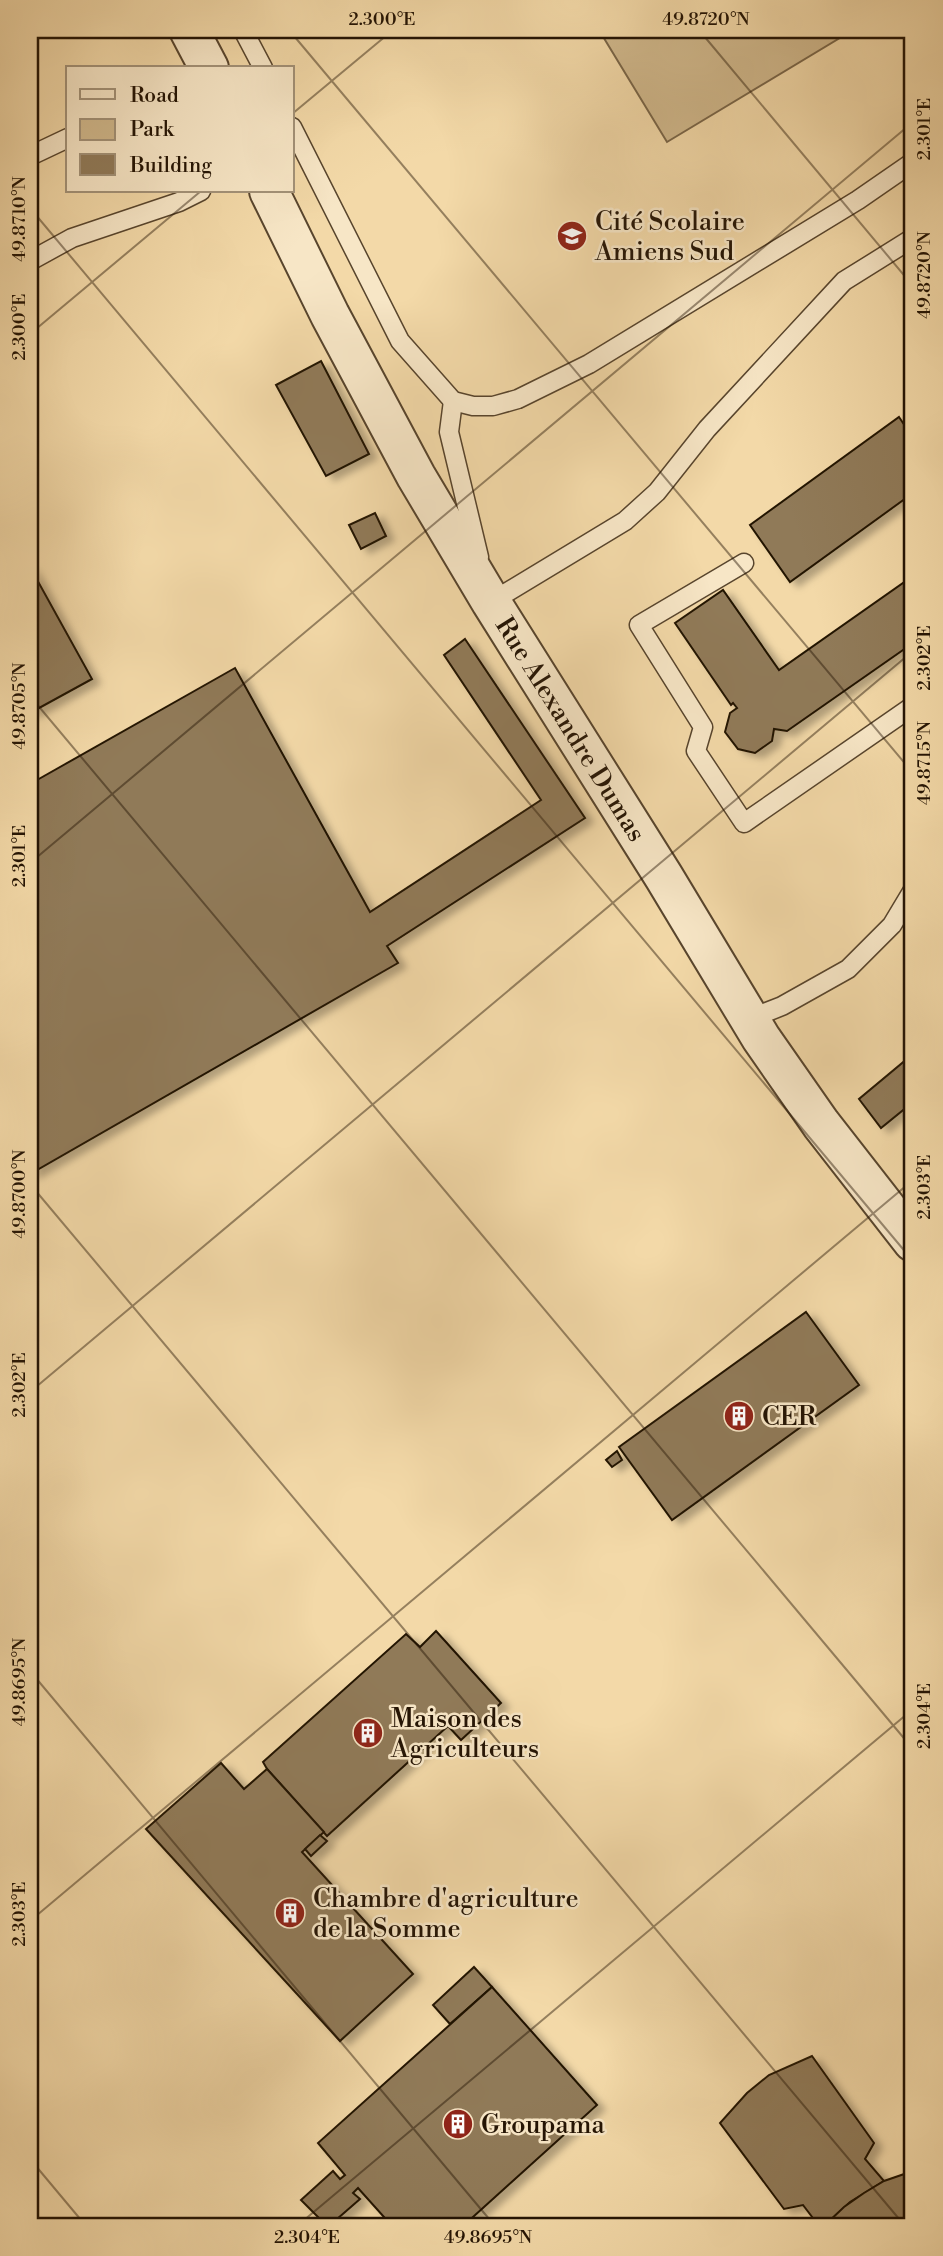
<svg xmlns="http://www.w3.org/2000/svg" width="943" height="2256" font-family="'Libre Bodoni',serif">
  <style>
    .green { fill: #d0b88c; stroke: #7a6648; stroke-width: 2 }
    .building { fill: #907a59; stroke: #241404; stroke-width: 2; filter: url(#shadow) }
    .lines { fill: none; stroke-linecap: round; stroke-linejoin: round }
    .service-casing { stroke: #58452d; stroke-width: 21 }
    .tertiary-casing { stroke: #58452d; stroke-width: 42 }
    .service { stroke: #f7e6c6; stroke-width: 18 }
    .tertiary { stroke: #f7e6c6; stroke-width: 38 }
    .ticks { fill: none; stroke: #241404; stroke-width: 2; stroke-opacity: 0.45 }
    .labels { text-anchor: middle; stroke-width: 5; stroke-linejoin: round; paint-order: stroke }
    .poi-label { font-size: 26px; fill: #241404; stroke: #f7e6c6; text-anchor: start }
    .street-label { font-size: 26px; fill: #241404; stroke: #f7e6c6 }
    .neatline { fill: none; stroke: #241404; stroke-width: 2.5 }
    .ticks-label { font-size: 18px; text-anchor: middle; fill: #241404 }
  </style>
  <defs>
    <filter id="shadow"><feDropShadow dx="8" dy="4.5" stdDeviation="3.5" flood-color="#0004"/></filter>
  </defs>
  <rect width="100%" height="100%" fill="#f3d9a8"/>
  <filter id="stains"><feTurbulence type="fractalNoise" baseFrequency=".00286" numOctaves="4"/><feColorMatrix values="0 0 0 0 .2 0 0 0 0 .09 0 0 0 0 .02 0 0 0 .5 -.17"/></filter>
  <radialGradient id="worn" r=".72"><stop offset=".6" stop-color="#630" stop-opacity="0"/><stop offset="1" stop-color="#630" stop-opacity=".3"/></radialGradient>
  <path class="green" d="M599 30H853L667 142Z"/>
  <g class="building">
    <path d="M321 361 369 454 326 476 276 385Z"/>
    <path d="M899 417 913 438V493L790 582 750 525Z"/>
    <path d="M375 513 386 536 361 549 349 525Z"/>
    <path d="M30 567 92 679 30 713Z"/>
    <path d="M913 576V643L787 731 774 729 772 741 755 753 738 749 725 732 730 713 737 708 733 703 731 705 675 623 723 590 779 670Z"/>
    <path d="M465 639 585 818 387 946 398 963 30 1174V784L235 668 370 912 541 800 444 655Z"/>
    <path d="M913 1054V1102L881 1128 859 1099Z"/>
    <path d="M806 1312 859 1385 672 1520 619 1447Z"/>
    <path d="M617 1451 622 1460 612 1467 606 1460Z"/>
    <path d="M436 1631 501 1703 461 1740 448 1726 327 1836 267 1769 263 1762 406 1634 420 1647Z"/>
    <path d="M221 1763 244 1789 267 1769 324 1832 302 1852 413 1974 340 2041 146 1829Z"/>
    <path d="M320 1835 327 1841 311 1856 305 1849Z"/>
    <path d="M474 1967 492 1987 450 2024 433 2005Z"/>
    <path d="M492 1987 597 2105 463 2226H392L358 2188 353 2193 360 2199 329 2226H327L301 2200 333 2171 340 2179 345 2175 318 2143Z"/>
    <path d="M812 2056 874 2143 865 2159 884 2181 850 2202 824 2226H819L803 2205 784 2209 720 2123 747 2093 769 2075Z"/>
    <path d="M913 2171V2226H824L844 2207 864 2193 884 2181Z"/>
  </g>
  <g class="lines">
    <g class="service-casing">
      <g id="service">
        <path d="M243 30 263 68"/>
        <path d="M292 127 400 341 453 401 473 406H493L518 399 589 364 858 200 913 162"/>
        <path d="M30 156 68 138"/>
        <path d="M30 261 72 238 179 202 201 191"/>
        <path d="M453 401 449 432 479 557"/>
        <path d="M744 563 639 625 703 727 696 751 744 823 913 706"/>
        <path d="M490 598 491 602 625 521 657 492 707 429 844 281 913 238"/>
        <path d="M749 1019 782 1006 848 969 892 925 913 890"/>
      </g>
    </g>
    <g class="tertiary-casing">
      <g id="tertiary">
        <path d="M189 30 209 68"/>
        <path d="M269 191 330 315 416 476 491 602 664 877 761 1038 821 1124 913 1242"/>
      </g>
    </g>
    <use href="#service" class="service"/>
    <use href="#tertiary" class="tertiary"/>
  </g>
  <path class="ticks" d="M289 30 913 773M699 30 913 286M292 114 393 30M30 208 913 1261M30 334 201 191M30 696 913 1749M30 863 913 122M30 1184 905 2226M30 1392 913 651M30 1671 495 2226M30 1921 913 1180M30 2159 86 2226M297 2226 913 1709"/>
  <defs>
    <g id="school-disc" transform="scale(1.575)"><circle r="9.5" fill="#8f2418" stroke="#f7e6c6"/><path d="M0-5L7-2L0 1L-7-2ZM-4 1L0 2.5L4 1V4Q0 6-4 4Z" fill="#fff"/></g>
    <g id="building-disc" transform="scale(1.575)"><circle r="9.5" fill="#8f2418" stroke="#f7e6c6"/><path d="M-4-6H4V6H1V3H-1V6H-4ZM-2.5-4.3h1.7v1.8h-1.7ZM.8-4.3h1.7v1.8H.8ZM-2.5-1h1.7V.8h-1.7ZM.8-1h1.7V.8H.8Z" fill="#fff"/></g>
  </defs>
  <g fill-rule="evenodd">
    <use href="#school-disc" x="572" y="236"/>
    <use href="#building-disc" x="739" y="1416"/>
    <use href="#building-disc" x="368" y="1733"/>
    <use href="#building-disc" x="290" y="1913"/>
    <use href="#building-disc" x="458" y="2124"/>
  </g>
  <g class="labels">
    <g class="poi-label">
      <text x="595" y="230">Cité Scolaire<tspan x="595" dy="30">Amiens Sud</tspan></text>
      <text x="762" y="1425">CER</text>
      <text x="391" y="1727">Maison des<tspan x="391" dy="30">Agriculteurs</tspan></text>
      <text x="313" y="1907">Chambre d'agriculture<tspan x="313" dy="30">de la Somme</tspan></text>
      <text x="481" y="2133">Groupama</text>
    </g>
    <g class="street-label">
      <text transform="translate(571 729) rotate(58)" y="9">Rue Alexandre Dumas</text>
    </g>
  </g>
  <rect width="943" height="2256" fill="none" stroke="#f3d9a8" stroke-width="77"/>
  <rect x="66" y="66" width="228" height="126" fill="#f7e6c6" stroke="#a39278" stroke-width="2"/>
  <rect x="80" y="89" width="35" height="10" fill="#f7e6c6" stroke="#a39278" stroke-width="2"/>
  <text x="130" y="102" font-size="21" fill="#241404">Road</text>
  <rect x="80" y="119" width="35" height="21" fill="#d0b88c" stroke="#a39278" stroke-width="2"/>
  <text x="130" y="136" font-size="21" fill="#241404">Park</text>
  <rect x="80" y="154" width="35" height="21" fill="#907a59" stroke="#a39278" stroke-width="2"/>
  <text x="130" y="172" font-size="21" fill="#241404">Building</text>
  <rect x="38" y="38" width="866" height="2180" class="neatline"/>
  <g class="ticks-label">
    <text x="382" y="25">2.300°E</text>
    <text x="706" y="25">49.8720°N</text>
    <text transform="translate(924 129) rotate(-90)" y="6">2.301°E</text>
    <text transform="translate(19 219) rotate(-90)" y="6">49.8710°N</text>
    <text transform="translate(924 275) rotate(-90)" y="6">49.8720°N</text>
    <text transform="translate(19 327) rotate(-90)" y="6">2.300°E</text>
    <text transform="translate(924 658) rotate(-90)" y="6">2.302°E</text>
    <text transform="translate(19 706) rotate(-90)" y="6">49.8705°N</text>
    <text transform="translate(924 763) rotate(-90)" y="6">49.8715°N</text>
    <text transform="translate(19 856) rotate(-90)" y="6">2.301°E</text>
    <text transform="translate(924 1187) rotate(-90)" y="6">2.303°E</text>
    <text transform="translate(19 1194) rotate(-90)" y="6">49.8700°N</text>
    <text transform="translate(19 1385) rotate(-90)" y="6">2.302°E</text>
    <text transform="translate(19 1682) rotate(-90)" y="6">49.8695°N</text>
    <text transform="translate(924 1716) rotate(-90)" y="6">2.304°E</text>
    <text transform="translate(19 1914) rotate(-90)" y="6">2.303°E</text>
    <text x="307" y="2243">2.304°E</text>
    <text x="488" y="2243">49.8695°N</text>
  </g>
  <rect width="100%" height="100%" filter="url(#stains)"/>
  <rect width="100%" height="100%" fill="url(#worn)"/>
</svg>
